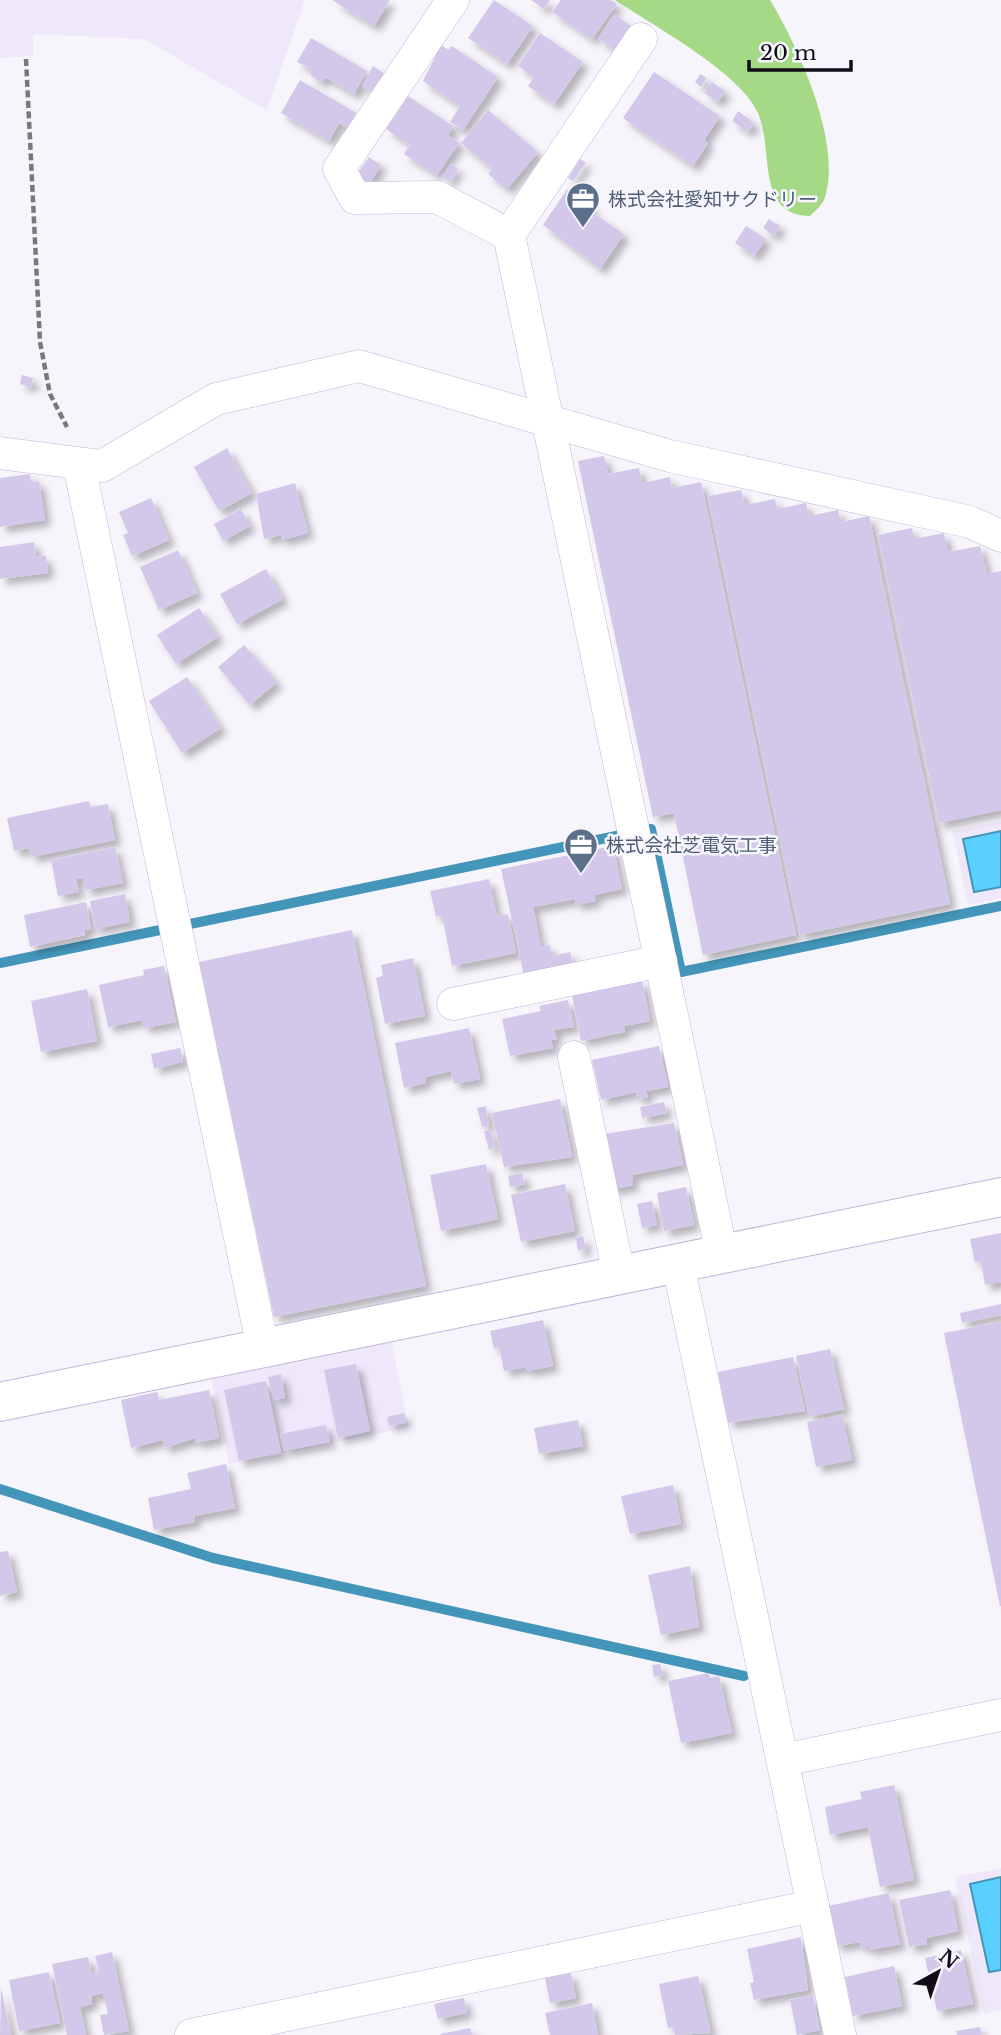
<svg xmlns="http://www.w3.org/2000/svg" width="1001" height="2035" font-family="'Libre Baskerville','Noto Sans JP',serif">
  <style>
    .built { fill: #eee8fa }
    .forest { fill: #a5d985 }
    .water { fill: #59d0fe; stroke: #4395b9; stroke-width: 2 }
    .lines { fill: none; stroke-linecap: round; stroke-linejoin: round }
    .stream { stroke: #4395b9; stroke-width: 10 }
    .building { fill: #d3c8ea; filter: url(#shadow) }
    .street-casing { stroke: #c1b6d9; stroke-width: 33 }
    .secondary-casing { stroke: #c1b6d9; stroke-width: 40 }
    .path { stroke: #7b7781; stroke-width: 4.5; stroke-dasharray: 7 3.5; stroke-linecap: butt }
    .street { stroke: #fff; stroke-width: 32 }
    .secondary { stroke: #fff; stroke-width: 38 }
    .labels { text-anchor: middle; stroke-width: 5; stroke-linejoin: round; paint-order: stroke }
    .service-label { font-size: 19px; fill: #4e5e75; stroke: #f7f5fc; text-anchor: start }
  </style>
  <defs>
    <filter id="shadow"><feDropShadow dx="6" dy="6" stdDeviation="3.5" flood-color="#0004"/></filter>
  </defs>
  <rect width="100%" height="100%" fill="#f7f5fc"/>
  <g class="built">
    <path d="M0 0H305L267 110 144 39 33 34V56L0 58Z"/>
    <path d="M1001 821V898L968 905 952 831Z"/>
    <path d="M391 1340 409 1427 229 1464 211 1377Z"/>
    <path d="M1001 1868V2010L984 2014 955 1877Z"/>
  </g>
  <path class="forest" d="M615 0H770C798 46 844 146 824 200 821 206 815 211 810 216 755 215 774 149 758 113 741 73 652 25 615 0Z"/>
  <g class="water">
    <path d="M1001 831V887L974 892 963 839Z"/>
    <path d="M1001 1877V1970L989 1972 970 1884Z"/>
  </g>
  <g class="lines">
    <g class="stream">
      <path d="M646 830 651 829 681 972 1001 906"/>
      <path d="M190 924 621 835"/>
      <path d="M0 963 160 930"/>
      <path d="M0 1489 213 1558 744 1676"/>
    </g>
  </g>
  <g class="building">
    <path d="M332 0H390L374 26Z"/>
    <path d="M494 0 533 26 507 64 468 38Z"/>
    <path d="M531 0H550L544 9Z"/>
    <path d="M561 0H611L617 4 592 39 552 12Z"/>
    <path d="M614 14 631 26 618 52 598 39Z"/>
    <path d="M540 33 583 62 554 104 528 86 534 77 518 66Z"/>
    <path d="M311 38 367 71 354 94 325 77 322 82 310 75 312 70 297 62Z"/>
    <path d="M441 45 449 50 452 46 498 77 463 130 450 122 460 106 423 81Z"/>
    <path d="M373 66 385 74 374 94 362 86Z"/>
    <path d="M654 72 720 116 704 140 708 143 693 166 623 118Z"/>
    <path d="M700 74 707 78 701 87 695 82Z"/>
    <path d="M300 80 356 113 347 128 339 123 329 141 281 113Z"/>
    <path d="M712 82 725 91 718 102 704 93Z"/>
    <path d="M408 96 453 126 448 135 459 143 437 175 404 154 410 145 386 129Z"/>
    <path d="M488 110 538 152 507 189 488 174 492 169 461 143Z"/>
    <path d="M738 111 754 123 748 132 732 121Z"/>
    <path d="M369 157 381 165 369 184 356 175Z"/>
    <path d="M580 159 586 163 573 181 568 178Z"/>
    <path d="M451 164 458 169 449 182 442 177Z"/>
    <path d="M567 189 593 207 590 211 624 234 600 269 543 225Z"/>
    <path d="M769 219 780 226 774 236 763 228Z"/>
    <path d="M746 226 766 239 754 256 735 243Z"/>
    <path d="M22 375 33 378 31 387 20 384Z"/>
    <path d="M227 448 252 493 219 511 194 467Z"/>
    <path d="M604 456 608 474 639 468 642 483 670 477 672 488 701 482 796 935 703 955 674 813 653 817 578 461Z"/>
    <path d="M30 474 31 482 39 481 45 520 0 527V478Z"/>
    <path d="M295 483 308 533 282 540 281 535 264 539 256 494Z"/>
    <path d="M741 490 745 505 775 499 777 509 806 503 809 516 838 510 841 522 869 516 950 904 800 935 708 496Z"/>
    <path d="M151 498 169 540 132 556 123 535 128 533 119 512Z"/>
    <path d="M241 509 250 526 223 541 214 524Z"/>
    <path d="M912 528 914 539 944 533 948 552 980 546 987 574 1001 571V810L939 823 878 535Z"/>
    <path d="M34 542 36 557 46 556 48 573 0 579V547Z"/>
    <path d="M178 550 197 593 159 610 140 567Z"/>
    <path d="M266 569 283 599 237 624 220 594Z"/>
    <path d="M199 608 218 637 176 664 157 635Z"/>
    <path d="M244 645 277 682 250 705 218 667Z"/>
    <path d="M187 677 221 728 182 753 149 701Z"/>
    <path d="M89 801 90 807 108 804 115 840 31 857 29 848 14 851 7 818Z"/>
    <path d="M613 846 622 889 594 895 596 901 576 905 575 899 533 907 541 947 550 945 552 956 570 952 574 966 524 976 501 869Z"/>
    <path d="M115 847 123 883 86 890 83 878 76 879 79 892 58 896 51 860Z"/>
    <path d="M489 879 497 916 508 914 516 953 452 966 442 915 436 917 430 891Z"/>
    <path d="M125 894 130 922 95 929 90 901Z"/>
    <path d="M86 902 91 929 84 930 85 935 30 947 24 915Z"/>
    <path d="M352 930 426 1286 274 1317 199 962Z"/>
    <path d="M413 958 425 1016 385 1024 376 978 383 976 381 965Z"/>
    <path d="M164 966 176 1022 144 1028 142 1020 108 1027 99 985 144 975 143 970Z"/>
    <path d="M642 980 650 1021 624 1026 625 1032 581 1041 572 995Z"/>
    <path d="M87 989 97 1041 41 1052 31 1001Z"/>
    <path d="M568 1000 574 1027 554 1030 557 1039 551 1040 553 1048 510 1056 502 1019 541 1011 539 1006Z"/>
    <path d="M469 1028 480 1079 454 1084 451 1071 425 1077 426 1083 404 1088 395 1043Z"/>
    <path d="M659 1046 668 1087 646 1091 648 1097 637 1099 636 1092 601 1100 592 1060Z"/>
    <path d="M180 1048 183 1062 154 1069 151 1054Z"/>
    <path d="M560 1099 572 1157 504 1167 492 1113Z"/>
    <path d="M664 1102 667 1113 642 1118 640 1107Z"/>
    <path d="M486 1106 489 1126 482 1127 477 1108Z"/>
    <path d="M674 1123 683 1165 632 1175 633 1185 610 1190 598 1135Z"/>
    <path d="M491 1130 495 1148 489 1150 484 1131Z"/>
    <path d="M486 1164 498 1219 441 1231 430 1175Z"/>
    <path d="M522 1173 525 1184 510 1187 508 1176Z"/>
    <path d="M565 1184 575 1231 521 1242 511 1195Z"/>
    <path d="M686 1187 694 1225 664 1231 657 1193Z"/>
    <path d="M652 1201 657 1225 642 1228 637 1204Z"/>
    <path d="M1001 1233V1282L985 1285 981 1261 975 1263 970 1239Z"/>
    <path d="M583 1236 586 1249 578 1251 576 1238Z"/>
    <path d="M1001 1304V1315L962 1323 960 1313Z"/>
    <path d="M543 1320 553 1366 527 1371 526 1367 504 1371 499 1347 494 1349 490 1331Z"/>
    <path d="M1001 1322V1606H1000L944 1333Z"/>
    <path d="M830 1349 844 1409 809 1417 796 1356Z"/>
    <path d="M793 1357 805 1411 728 1423 718 1372Z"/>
    <path d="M356 1364 370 1431 338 1438 324 1370Z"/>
    <path d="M281 1374 285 1398 274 1400 268 1377Z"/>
    <path d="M266 1381 281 1453 239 1461 224 1390Z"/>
    <path d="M209 1390 219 1438 196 1443 195 1438 164 1448 163 1440 131 1448 121 1400 157 1392 159 1400Z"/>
    <path d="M404 1413 406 1422 389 1426 387 1417Z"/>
    <path d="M842 1415 852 1460 816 1467 807 1422Z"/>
    <path d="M578 1420 583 1446 539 1454 534 1428Z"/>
    <path d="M326 1425 330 1442 284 1451 280 1434Z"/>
    <path d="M226 1464 235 1508 194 1516 195 1522 154 1530 148 1498 191 1489 187 1473Z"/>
    <path d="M673 1485 681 1524 630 1534 621 1496Z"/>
    <path d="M8 1551 17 1592 0 1596V1552Z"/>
    <path d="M690 1566 699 1627 661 1635 648 1575Z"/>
    <path d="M660 1664 663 1675 654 1677 652 1665Z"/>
    <path d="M709 1673 710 1678 719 1676 732 1733 681 1743 668 1681Z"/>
    <path d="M894 1785 914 1880 880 1887 868 1827 830 1835 825 1807 862 1799 860 1792Z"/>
    <path d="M950 1890 958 1931 926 1938 927 1944 909 1947 899 1900Z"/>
    <path d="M889 1893 900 1944 870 1950 869 1946 861 1948 860 1942 836 1946 828 1906Z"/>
    <path d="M801 1937 808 1990 754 2000 750 1983 754 1982 747 1949Z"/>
    <path d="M961 1950 973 2004 937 2011 925 1958Z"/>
    <path d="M112 1952 129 2031 104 2035 100 2015 108 2014 103 1993 91 1996 92 2004 80 2007 86 2035H67L52 1964 88 1957 92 1974 99 1972 95 1956Z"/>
    <path d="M894 1966 902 2006 853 2016 845 1977Z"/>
    <path d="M49 1972 60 2023 19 2031 9 1980Z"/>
    <path d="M571 1973 576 1998 550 2003 545 1978Z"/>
    <path d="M698 1976 711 2033 675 2035 673 2027 668 2028 659 1984Z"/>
    <path d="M1 1987 11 2035H0Z"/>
    <path d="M813 1996 820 2030 797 2035 790 2000Z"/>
    <path d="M464 1998 467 2013 438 2019 434 2004Z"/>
    <path d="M592 2003 598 2035H550L545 2013Z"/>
    <path d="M980 2027 982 2035H957L956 2031Z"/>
    <path d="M470 2028 472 2035H441L440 2034Z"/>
  </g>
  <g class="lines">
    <g class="street-casing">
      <g id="street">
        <path d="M453 0 339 169 355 198 437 197 509 235"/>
        <path d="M641 39 509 235 722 1255"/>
        <path d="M0 453 102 466 216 399 359 366 670 456 970 522 1001 536"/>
        <path d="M79 465 263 1348"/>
        <path d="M453 1004 661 961"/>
        <path d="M574 1057 619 1275"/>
        <path d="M678 1264 840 2035"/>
        <path d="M783 1760 1001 1715"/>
        <path d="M191 2035 813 1906"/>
      </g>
    </g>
    <g class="secondary-casing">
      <path id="secondary" d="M0 1402 1001 1197"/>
    </g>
    <path class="path" d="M26 59 40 342 50 394 67 427"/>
    <use href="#street" class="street"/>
    <use href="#secondary" class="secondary"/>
  </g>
  <defs>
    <g id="office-pin" transform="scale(1.75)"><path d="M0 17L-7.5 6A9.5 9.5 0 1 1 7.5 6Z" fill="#5c6f8a" stroke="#f7f5fc"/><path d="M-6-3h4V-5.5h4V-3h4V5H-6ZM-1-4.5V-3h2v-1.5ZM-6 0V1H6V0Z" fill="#fff"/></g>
  </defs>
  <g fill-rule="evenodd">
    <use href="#office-pin" x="583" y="199"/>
    <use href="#office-pin" x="581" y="845"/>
  </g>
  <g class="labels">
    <g class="service-label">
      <text x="608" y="206">株式会社愛知サクドリー</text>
      <text x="606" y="852">株式会社芝電気工事</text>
    </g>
  </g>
  <g transform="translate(938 1972) rotate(40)" stroke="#f7f5fc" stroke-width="5" paint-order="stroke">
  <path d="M0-5L12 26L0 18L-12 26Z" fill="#110c18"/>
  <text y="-10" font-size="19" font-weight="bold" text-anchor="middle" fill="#110c18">N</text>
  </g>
  <path d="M749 60v10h102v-10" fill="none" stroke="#110c18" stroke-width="3.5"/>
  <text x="760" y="60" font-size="21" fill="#110c18" stroke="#f7f5fc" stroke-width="5" paint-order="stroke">20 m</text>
</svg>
